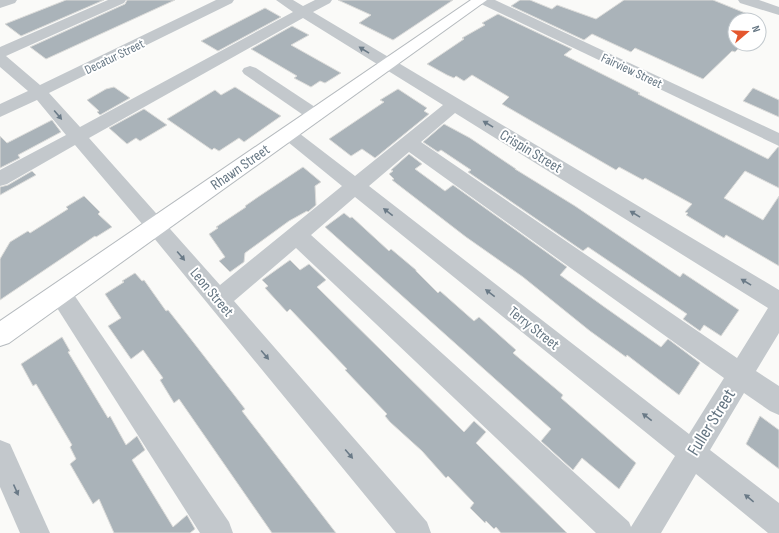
<svg xmlns="http://www.w3.org/2000/svg" width="779" height="533" font-family="'Sofia Sans Condensed',sans-serif">
  <style>
    .building { fill: #aab3b9; stroke: #dcdcda }
    .lines { fill: none; stroke-linecap: round; stroke-linejoin: round }
    .major-casing { stroke: #b5babe; stroke-width: 2 }
    .minor { fill: #c3c8cc; fill-rule: evenodd }
    .major { fill: #fff; fill-rule: evenodd }
    .oneway { fill: #6a7a87 }
    .labels { text-anchor: middle; stroke-width: 4; stroke-linejoin: round; paint-order: stroke }
    .far-street-label { font-size: 13px; fill: #657683; stroke: #fff }
    .street-label { font-size: 15px; fill: #657683; stroke: #fff }
    .near-street-label { font-size: 18px; fill: #657683; stroke: #fff }
  </style>
  <rect width="100%" height="100%" fill="#fafaf8"/>
  <g class="building">
    <path d="M66 0H104L21 36 5 24Z"/>
    <path d="M127 0H175L46 59 30 47 125 4Z"/>
    <path d="M338 0H453L393 40 359 23 371 15Z"/>
    <path d="M520 0H530L552 9 557 5 596 19 624 0H713L760 19 735 20V44H743L735 52 732 51 703 79 635 48 631 52 592 34 584 40 511 6Z"/>
    <path d="M265 8 281 17 218 51 201 41Z"/>
    <path d="M498 14 572 49 564 55 640 93 638 94 768 159 778 147H779V188L745 171 724 198 763 220 779 196V266L726 235 724 238 686 215 688 213 685 212 692 204 645 178 643 180 619 167 616 170 502 104 509 97 472 75 464 81 456 76 454 78 447 75 427 64 464 39 462 38 485 25 482 23Z"/>
    <path d="M292 26 309 35 291 45 341 73 325 83 320 81 311 87 294 78 297 76 251 49Z"/>
    <path d="M114 87 130 98 100 115 97 112 99 111 87 100 106 89Z"/>
    <path d="M235 87 281 116 244 142 239 138 219 151 214 148 212 150 167 119 215 90 221 95Z"/>
    <path d="M753 88 779 100V117L743 101Z"/>
    <path d="M398 89 427 108 424 111 429 114 375 158 362 149 351 156 329 139 384 102 380 100Z"/>
    <path d="M144 109 167 125 140 141 136 138 127 144 109 128Z"/>
    <path d="M52 120 61 132 18 155 20 158 0 168V136L7 143Z"/>
    <path d="M444 124 470 138 516 169H515L575 206 680 277 683 273 739 310 721 336 704 325 700 331 683 319 687 314 588 247 583 251 468 172 471 170 441 150 438 152 423 142Z"/>
    <path d="M409 154 422 164 415 169 445 191 453 185 567 267 560 275 603 306 661 347 668 339 700 363 679 395 627 355 626 357 590 331 523 277 466 237 392 180 394 179 389 174 393 171 391 170Z"/>
    <path d="M303 167 321 182 315 186 316 205 308 212 307 211 289 221 245 253 244 262 230 272 219 261 225 257 209 234 218 228 216 227 246 207 245 206 258 197Z"/>
    <path d="M32 171 36 175 0 195V187L8 185Z"/>
    <path d="M84 196 100 212 98 214 112 227 96 237 95 236 0 300V259L10 242 28 231 30 233 68 209 66 207Z"/>
    <path d="M344 213 350 218 352 217 389 251 391 249 416 270V271L438 293 440 291 474 321 479 317 516 350 513 353 556 389 563 395 561 398 636 463 619 489 582 458 573 470 541 441 551 429 325 227Z"/>
    <path d="M290 260 300 270 309 264 326 280 317 287 464 432 474 421 486 432 476 443 567 533H501L496 527 494 529 486 521 485 523 470 508 474 503 448 476 446 478 422 451 390 422 385 416 387 414 345 370 347 369 290 309 287 312 265 288 268 286 262 280Z"/>
    <path d="M135 273 142 281 144 280 166 311 168 310 190 338 245 409 242 411 336 533H272L179 399 174 403 160 380 163 378 143 350 131 359 108 326 121 318 105 294 124 282 122 281Z"/>
    <path d="M62 337 70 351 68 352 108 418 110 416 126 445 137 436 145 450 132 460 173 527 187 515 195 529 190 533H114L99 499 93 504 70 464 76 459 70 447 72 445 36 384 33 386 21 364Z"/>
    <path d="M760 416 779 430V469L746 444Z"/>
  </g>
  <g class="lines">
    <g class="major-casing">
      <path id="major" d="M471 0H487L9 343 0 346V321Z"/>
    </g>
    <g class="minor">
      <path d="M0 0H17L15 3 0 8Z"/>
      <path d="M108 0H126L124 3 6 56 40 85 216 0H234L232 3 49 93 80 127 293 12 276 0H293L303 6 315 0H332L330 3 313 12 779 290V333L756 371 779 386V415L770 411 744 393 710 450 779 503V533H768L696 474 661 533H596L296 248 234 301 427 522 431 533H396L149 232 75 145 7 184 0 186V170L66 135 37 100 0 117V104L28 91 0 67V47ZM303 18 443 105 355 176 295 130 289 128 283 130 280 134 283 138 342 186 220 285 89 138ZM455 113 768 308 737 358 421 142ZM409 152 724 378 689 434 369 186ZM355 197 675 456 631 527 629 522 311 235Z"/>
      <path d="M477 0H495L779 133V146L479 3Z"/>
      <path d="M738 0H759L779 7V15L740 3Z"/>
      <path d="M250 66 256 68 321 111 324 115 321 119 315 121 309 119 244 74 242 71 244 68Z"/>
      <path d="M60 283 68 286 229 522 233 533H200L52 300 49 293 52 286Z"/>
      <path d="M0 440 10 444 50 533H20L0 487Z"/>
    </g>
    <use href="#major" class="major"/>
  </g>
  <defs><path id="oneway-solid" d="M-6-.8H1V-3.2L6.5 0L1 3.2V.8H-6Z"/></defs>
  <g class="oneway">
    <use href="#oneway-solid" transform="translate(364 50) rotate(-148)"/>
    <use href="#oneway-solid" transform="translate(58 115) rotate(50)"/>
    <use href="#oneway-solid" transform="translate(488 124) rotate(-149)"/>
    <use href="#oneway-solid" transform="translate(388 212) rotate(-142)"/>
    <use href="#oneway-solid" transform="translate(635 214) rotate(-149)"/>
    <use href="#oneway-solid" transform="translate(181 256) rotate(50)"/>
    <use href="#oneway-solid" transform="translate(746 282) rotate(-149)"/>
    <use href="#oneway-solid" transform="translate(490 293) rotate(-142)"/>
    <use href="#oneway-solid" transform="translate(265 355) rotate(50)"/>
    <use href="#oneway-solid" transform="translate(647 417) rotate(-142)"/>
    <use href="#oneway-solid" transform="translate(349 454) rotate(50)"/>
    <use href="#oneway-solid" transform="translate(16 490) rotate(66)"/>
    <use href="#oneway-solid" transform="translate(749 498) rotate(-141)"/>
  </g>
  <g class="labels">
    <g class="far-street-label">
      <text transform="translate(114 56) rotate(-26)" y="5">Decatur Street</text>
      <text transform="translate(632 70) rotate(25)" y="5">Fairview Street</text>
    </g>
    <g class="street-label">
      <text transform="translate(531 151) rotate(31)" y="5">Crispin Street</text>
      <text transform="translate(240 167) rotate(-35)" y="5">Rhawn Street</text>
      <text transform="translate(212 292) rotate(50)" y="5">Leon Street</text>
      <text transform="translate(534 328) rotate(38)" y="5">Terry Street</text>
    </g>
    <g class="near-street-label">
      <text transform="translate(711 422) rotate(-58)" y="6">Fuller Street</text>
    </g>
  </g>
  <g transform="translate(747 32) rotate(71)"><circle r="19" fill="#ffffff" stroke="#c1c8cd"/>
  <path d="M0-3L7 15L0 10L-7 15Z" fill="#e4572e"/>
  <text y="-6" font-size="11" font-weight="bold" text-anchor="middle" fill="#657683">N</text>
  </g>
</svg>
